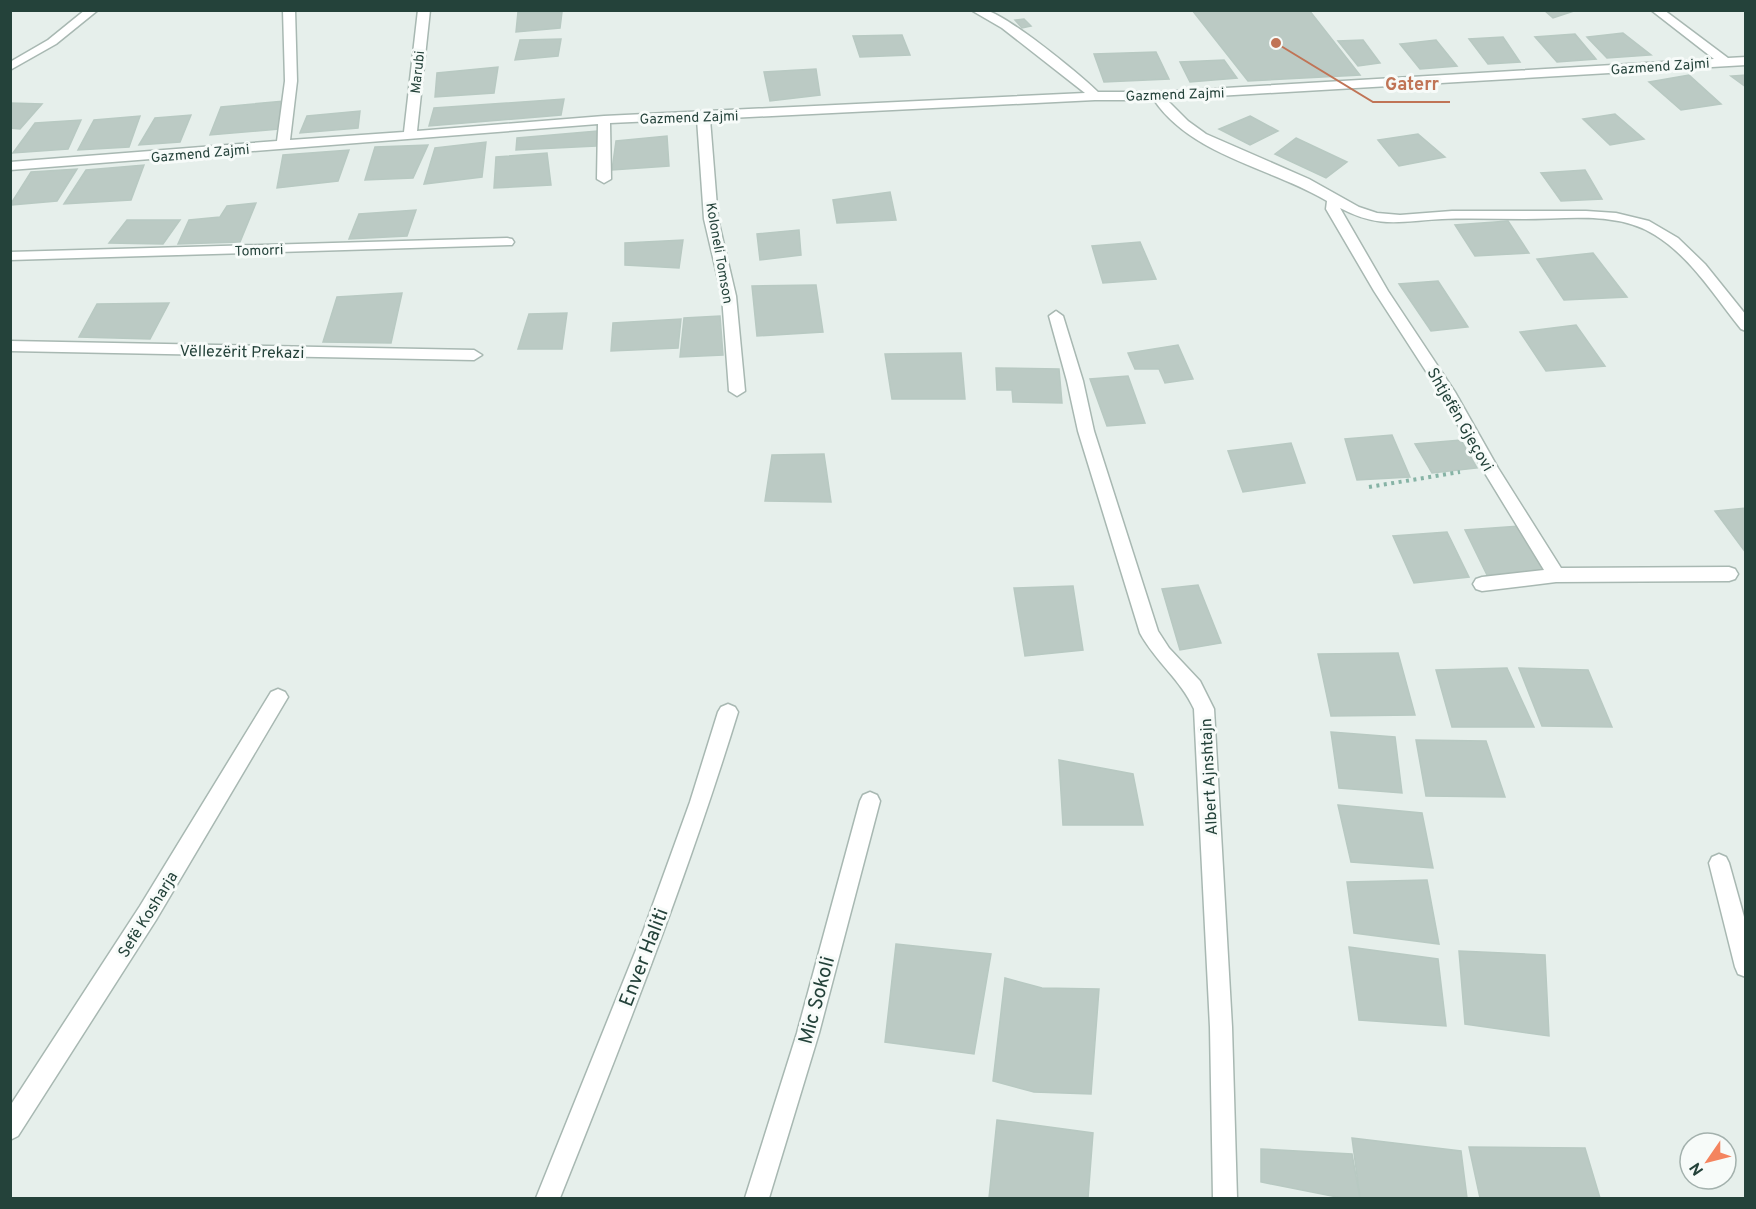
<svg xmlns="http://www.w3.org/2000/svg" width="1756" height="1209" font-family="Overpass,sans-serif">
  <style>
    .building { fill: #bbcac4; stroke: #b8c9c2; stroke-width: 1.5 }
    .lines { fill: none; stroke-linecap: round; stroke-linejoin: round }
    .minor-casing { stroke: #a8b8b2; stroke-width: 3 }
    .path { stroke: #86b3a5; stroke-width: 4; stroke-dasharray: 3 4.5; stroke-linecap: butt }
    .minor { fill: #fff; fill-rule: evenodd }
    .labels { text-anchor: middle; stroke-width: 6; stroke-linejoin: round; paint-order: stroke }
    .far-street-label { font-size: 14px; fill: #24423a; stroke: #f7fbf9 }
    .street-label { font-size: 16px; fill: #24423a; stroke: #f7fbf9 }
    .near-street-label { font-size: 20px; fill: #24423a; stroke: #f7fbf9 }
    .leader { fill: none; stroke: #c07456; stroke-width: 2 }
    .callout-dot { fill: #c07456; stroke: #f7fbf9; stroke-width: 2 }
    .callout-label { font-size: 18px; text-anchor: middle; font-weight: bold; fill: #c07456; stroke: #f7fbf9; stroke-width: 6; stroke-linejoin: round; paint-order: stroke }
  </style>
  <rect width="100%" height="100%" fill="#e6efeb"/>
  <g class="building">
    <path d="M1192 10H1309L1360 75 1248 81Z"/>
    <path d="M1544 10H1577L1553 18Z"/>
    <path d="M518 12H562L560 28 516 32Z"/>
    <path d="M1024 19 1031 26 1022 28 1015 20Z"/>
    <path d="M1623 33 1651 55 1607 58 1587 37Z"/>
    <path d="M1575 34 1596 59 1557 62 1535 37Z"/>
    <path d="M902 35 910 55 860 57 853 36Z"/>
    <path d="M1503 37 1520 62 1488 64 1469 39Z"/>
    <path d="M561 39 558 56 515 60 520 40Z"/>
    <path d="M1363 40 1380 63 1358 66 1338 41Z"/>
    <path d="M1436 40 1457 66 1420 69 1400 44Z"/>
    <path d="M1156 52 1169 79 1104 82 1094 54Z"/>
    <path d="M1224 60 1237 78 1190 82 1180 62Z"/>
    <path d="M498 67 494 93 435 97 437 73Z"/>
    <path d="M816 69 820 95 770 101 764 72Z"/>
    <path d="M1689 75 1721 104 1681 110 1649 82Z"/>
    <path d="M1746 75V87L1731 76Z"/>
    <path d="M564 99 561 115 429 126 434 108Z"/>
    <path d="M284 101 279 129 210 135 221 107Z"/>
    <path d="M10 103 42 104 20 129 10 128Z"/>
    <path d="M360 111 358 128 300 133 307 116Z"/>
    <path d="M1615 114 1644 139 1610 145 1583 119Z"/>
    <path d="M191 115 180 142 139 145 155 118Z"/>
    <path d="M140 116 129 147 78 150 94 120Z"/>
    <path d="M1250 116 1278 131 1250 145 1219 129Z"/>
    <path d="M81 120 68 149 13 153 35 123Z"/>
    <path d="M597 131 596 146 516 150 517 138Z"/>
    <path d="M1418 134 1445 157 1399 166 1378 140Z"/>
    <path d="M667 136 669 166 612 170 616 141Z"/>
    <path d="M1296 138 1347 162 1326 178 1275 154Z"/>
    <path d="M486 142 482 177 424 184 435 148Z"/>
    <path d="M428 145 413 178 365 180 375 147Z"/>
    <path d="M349 150 338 181 277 188 283 155Z"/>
    <path d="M547 153 551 185 494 188 496 157Z"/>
    <path d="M144 165 131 200 64 204 86 170Z"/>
    <path d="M77 169 57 201 10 205 31 172Z"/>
    <path d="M1585 170 1602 199 1561 201 1541 173Z"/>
    <path d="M890 192 896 220 837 223 833 200Z"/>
    <path d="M256 203 240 242 178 244 189 220 220 217 227 206Z"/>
    <path d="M416 210 407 236 349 239 359 214Z"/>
    <path d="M127 220H180L163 244 109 243Z"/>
    <path d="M1508 221 1529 253 1475 256 1455 225Z"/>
    <path d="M799 230 801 255 760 260 757 234Z"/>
    <path d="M683 240 679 268 625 265V243Z"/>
    <path d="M1140 242 1156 279 1103 283 1092 246Z"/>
    <path d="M1593 253 1627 297 1564 300 1537 259Z"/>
    <path d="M1438 281 1468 327 1431 331 1399 284Z"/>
    <path d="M816 285 823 332 757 336 752 286Z"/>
    <path d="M402 293 391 343 323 342 337 297Z"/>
    <path d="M169 303 150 339 79 337 97 304Z"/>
    <path d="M567 313 562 349H518L529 314Z"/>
    <path d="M720 316 723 355 680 357 684 318Z"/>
    <path d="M681 319 678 348 611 351 613 323Z"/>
    <path d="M1576 325 1605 366 1546 371 1520 332Z"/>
    <path d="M1178 345 1193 379 1165 383 1159 369H1135L1128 353Z"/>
    <path d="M961 353 965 399H892L885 354Z"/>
    <path d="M996 368 1059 369 1062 403 1013 402 1012 390H997Z"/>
    <path d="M1128 376 1145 423 1107 426 1090 379Z"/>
    <path d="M1392 435 1410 477 1357 480 1345 439Z"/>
    <path d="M1461 440 1477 468 1432 473 1415 444Z"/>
    <path d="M1291 443 1305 483 1243 492 1228 451Z"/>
    <path d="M824 454 831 502 765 501 772 455Z"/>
    <path d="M1746 508V553L1715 511Z"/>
    <path d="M1520 526 1547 570 1487 575 1465 530Z"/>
    <path d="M1447 532 1469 577 1414 583 1393 536Z"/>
    <path d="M1198 585 1221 643 1180 650 1162 589Z"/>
    <path d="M1073 586 1083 650 1025 656 1014 588Z"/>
    <path d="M1398 653 1415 715 1331 716 1318 654Z"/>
    <path d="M1507 668 1534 727H1452L1436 670Z"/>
    <path d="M1519 668 1588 670 1612 727 1542 726Z"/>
    <path d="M1331 732 1395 737 1402 793 1339 788Z"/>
    <path d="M1416 740 1486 741 1505 797 1426 796Z"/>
    <path d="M1059 760 1133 774 1143 825H1063Z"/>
    <path d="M1338 805 1422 813 1433 868 1351 862Z"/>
    <path d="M1427 880 1439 944 1354 933 1347 882Z"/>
    <path d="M896 944 991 954 974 1054 885 1042Z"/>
    <path d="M1349 947 1438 959 1446 1026 1359 1020Z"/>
    <path d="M1459 951 1545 955 1549 1036 1465 1024Z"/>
    <path d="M1005 978 1042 988 1099 989 1091 1094 1034 1092 993 1081Z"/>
    <path d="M997 1120 1093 1133 1088 1198H989Z"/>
    <path d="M1352 1138 1461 1151 1467 1198H1360Z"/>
    <path d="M1469 1147 1585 1148 1600 1198H1480Z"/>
    <path d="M1261 1149 1352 1154 1360 1198H1342L1261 1182Z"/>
  </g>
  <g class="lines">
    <g class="minor-casing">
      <g id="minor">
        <path d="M85 10H98L56 44 10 70V62L48 40Z"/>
        <path d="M283 10H295L297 81 290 140 404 132 418 10H430L417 131 604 116 1085 93 1002 28 971 10C975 10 981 10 985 10 1009 16 1078 73 1098 92H1158L1714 59 1651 10H1664L1728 58 1746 57V65L1166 99 1188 121 1206 134 1309 179 1359 207 1377 213 1400 215 1452 211H1586L1616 213 1649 221 1678 238 1705 264 1746 315V331L1741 329C1715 297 1691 257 1655 235 1618 211 1567 219 1525 219 1497 219 1470 218 1442 219 1400 221 1380 229 1340 208L1388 291 1455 392 1498 468 1561 568 1729 567 1735 569 1738 574 1735 579 1729 581 1556 582 1482 591 1476 589 1473 584 1476 579 1482 577 1544 570 1483 470 1440 393 1374 291 1326 209 1327 201C1272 168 1192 156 1154 100H1095L710 119 718 219 736 296 745 391 737 396 729 391 722 296 704 219 697 119 610 123 611 179 604 183 597 179 598 124 10 170V162L277 141 285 81Z"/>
        <path d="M507 238 512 239 514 242 512 245 10 260V252Z"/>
        <path d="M1056 311 1063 316 1083 381 1094 431 1158 631 1169 648 1200 681 1214 709 1232 1027 1237 1198H1213L1210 1027 1194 709C1181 680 1155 661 1140 633L1078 431 1067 381 1049 316Z"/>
        <path d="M10 341 474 350 482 355 474 360 10 351Z"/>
        <path d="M278 689 285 692 288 697 285 702 156 920 18 1136 10 1140V1106L140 906 271 692Z"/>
        <path d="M728 704 735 707 738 712C687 878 624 1038 560 1198H536L640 940 690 802 718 712 721 707Z"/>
        <path d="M870 792 877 795 880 801 819 1033 769 1198H745L797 1033 860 801 863 795Z"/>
        <path d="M1719 854 1726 857 1729 863 1746 924V977L1738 974 1735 967 1709 863 1712 857Z"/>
      </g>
    </g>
    <path class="path" d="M1369 487 1460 472"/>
    <use href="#minor" class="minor"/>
  </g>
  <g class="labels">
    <g class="far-street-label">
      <text transform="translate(1660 66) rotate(-4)" y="5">Gazmend Zajmi</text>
      <text transform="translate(417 72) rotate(-84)" y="5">Marubi</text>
      <text transform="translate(1175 94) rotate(-2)" y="5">Gazmend Zajmi</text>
      <text transform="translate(689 117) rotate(-2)" y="5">Gazmend Zajmi</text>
      <text transform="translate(200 153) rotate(-5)" y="5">Gazmend Zajmi</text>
      <text transform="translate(259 250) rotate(-2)" y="5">Tomorri</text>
      <text transform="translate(720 253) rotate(80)" y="5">Koloneli Tomson</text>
    </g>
    <g class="street-label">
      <text transform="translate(242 351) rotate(1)" y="6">Vëllezërit Prekazi</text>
      <text transform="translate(1461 419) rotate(60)" y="6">Shtjefën Gjeçovi</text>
      <text transform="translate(1208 777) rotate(-93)" y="6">Albert Ajnshtajn</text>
      <text transform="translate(147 914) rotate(-58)" y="6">Sefë Kosharja</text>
    </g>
    <g class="near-street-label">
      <text transform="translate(643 957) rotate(-69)" y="7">Enver Haliti</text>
      <text transform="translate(816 1000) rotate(-75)" y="7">Mic Sokoli</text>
    </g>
  </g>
  <path class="leader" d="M1276 43L1373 102H1450"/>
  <circle class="callout-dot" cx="1276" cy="43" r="6"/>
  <g class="callout-label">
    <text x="1412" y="90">Gaterr</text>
  </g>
  <rect width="1756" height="1209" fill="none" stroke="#24423a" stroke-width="24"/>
  <g transform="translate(1708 1161) rotate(235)"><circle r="28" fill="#f7fbf9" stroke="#a3b1ad" stroke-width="1.5"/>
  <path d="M0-4.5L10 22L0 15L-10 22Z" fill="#f4845f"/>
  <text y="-9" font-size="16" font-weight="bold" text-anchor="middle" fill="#24423a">N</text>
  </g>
</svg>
